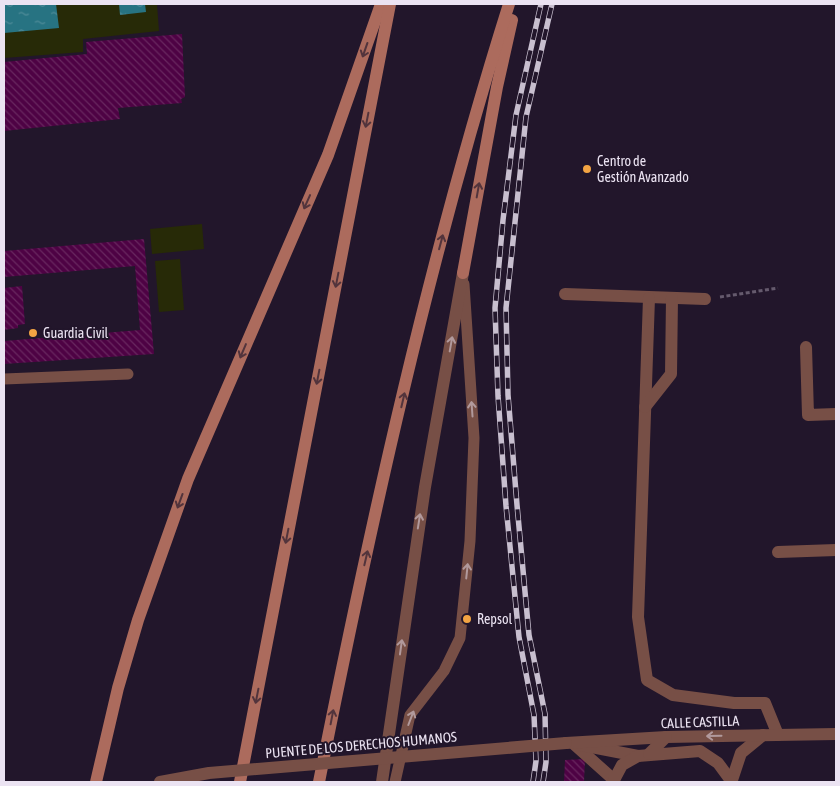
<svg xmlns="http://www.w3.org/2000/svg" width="840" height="786" font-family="'Asap Condensed',sans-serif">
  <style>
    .grass { fill: #272a07 }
    .water { fill: url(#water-ripples) }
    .building { fill: url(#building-back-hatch) }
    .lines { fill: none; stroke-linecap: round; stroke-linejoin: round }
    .path { stroke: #655a6d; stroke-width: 3; stroke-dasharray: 4 2.5; stroke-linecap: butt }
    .service { stroke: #774f46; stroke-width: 11 }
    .minor { stroke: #774f46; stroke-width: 12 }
    .tertiary { stroke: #774f46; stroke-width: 12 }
    .secondary { stroke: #ac6b5d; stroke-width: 12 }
    .rail-casing { stroke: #c8bfcf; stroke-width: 5.5 }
    .rail { stroke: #22162b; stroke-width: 4; stroke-dasharray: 11; stroke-linecap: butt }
    .tertiary-bridge { stroke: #774f46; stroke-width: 12 }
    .oneway { stroke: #52343c }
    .oneway2 { stroke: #b1999c }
    .poi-dot { fill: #f3a443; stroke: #22162b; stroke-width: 2 }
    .labels { text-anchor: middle; stroke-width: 4; stroke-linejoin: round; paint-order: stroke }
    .poi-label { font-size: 14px; fill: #ebe3f2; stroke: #22162b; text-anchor: start }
    .street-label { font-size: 14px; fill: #ebe3f2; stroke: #22162b }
  </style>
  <defs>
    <pattern id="water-ripples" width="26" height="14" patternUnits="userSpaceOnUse" patternTransform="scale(1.25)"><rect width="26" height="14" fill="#277382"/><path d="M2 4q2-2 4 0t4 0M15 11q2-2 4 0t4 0" fill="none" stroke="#518d9a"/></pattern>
    <pattern id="building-back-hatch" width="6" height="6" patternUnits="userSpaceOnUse" patternTransform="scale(1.25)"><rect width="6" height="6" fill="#4e0244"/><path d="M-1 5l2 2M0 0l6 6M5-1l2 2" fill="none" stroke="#68275f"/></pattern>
  </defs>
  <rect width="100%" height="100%" fill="#22162b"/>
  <g class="grass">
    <path d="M4 4H157L159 31 83 39V52L4 58Z"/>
    <path d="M202 224 204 249 152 254 150 229Z"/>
    <path d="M180 259 184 310 159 312 155 261Z"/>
  </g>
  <g class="water">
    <path d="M4 4H56L59 28 4 33Z"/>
    <path d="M119 4H145L146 12 120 15Z"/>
  </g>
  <g class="building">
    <path d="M182 34 185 97 181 99 182 103 118 108 120 119 4 131V62L87 54 86 42Z"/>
    <path d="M144 239 154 354 4 364V341L140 330 135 266 4 277V251Z"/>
    <path d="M22 286 25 324 18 325V328L4 330V288Z"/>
    <path d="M585 759 584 782H564L565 760Z"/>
  </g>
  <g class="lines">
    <path class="path" d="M720 297 778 288"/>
    <g class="service">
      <path d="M4 379 128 374"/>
      <path d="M395 782 410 715 444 671 460 638 470 541 474 438 464 284"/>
    </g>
    <g class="minor">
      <path d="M565 294 705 299"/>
      <path d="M649 298 638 617 647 680 673 695 734 703H765L778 735"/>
      <path d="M806 347 808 415 836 414"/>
      <path d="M645 407 671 374 672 298"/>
      <path d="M778 552 836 550"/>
      <path d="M575 745 613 779"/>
      <path d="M581 745 638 756"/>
      <path d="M732 780 741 753 763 735"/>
      <path d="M382 782 425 487 463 273"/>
      <path d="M613 782 622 765 638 756 700 751 718 763 732 782"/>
    </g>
    <g class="tertiary">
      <path d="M566 743 666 737 836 734"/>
      <path d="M649 754 666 737"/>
    </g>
    <g class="secondary">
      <path d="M463 273 497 87 512 20"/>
      <path d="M96 782 118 688 138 620 188 479 328 155 381 4"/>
      <path d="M240 782 390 4"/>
      <path d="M319 782C371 521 429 258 509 4"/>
    </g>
    <g class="rail-casing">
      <g id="rail">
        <path d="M533 782 536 761 534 715 519 637 506 506 498 396 495 308 503 220 516 115 541 4"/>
        <path d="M543 782 546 762 545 714 529 635 517 505 508 395 506 308 526 117 552 4"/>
      </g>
    </g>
    <use href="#rail" class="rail"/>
    <path class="tertiary-bridge" d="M160 782 209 773 566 743"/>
  </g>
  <defs><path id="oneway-shaft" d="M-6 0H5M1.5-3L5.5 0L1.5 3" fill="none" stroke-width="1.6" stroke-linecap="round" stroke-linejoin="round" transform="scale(1.25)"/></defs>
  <g class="oneway">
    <use href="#oneway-shaft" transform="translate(365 50) rotate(109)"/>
    <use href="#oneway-shaft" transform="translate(367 120) rotate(101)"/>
    <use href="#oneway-shaft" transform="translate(478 190) rotate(-80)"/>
    <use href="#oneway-shaft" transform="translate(307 202) rotate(114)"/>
    <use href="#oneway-shaft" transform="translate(441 242) rotate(-75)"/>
    <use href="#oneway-shaft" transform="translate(337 280) rotate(101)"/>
    <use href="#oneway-shaft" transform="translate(243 351) rotate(113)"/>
    <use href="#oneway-shaft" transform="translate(318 377) rotate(101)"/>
    <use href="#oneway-shaft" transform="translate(403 400) rotate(-77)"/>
    <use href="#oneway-shaft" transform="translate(180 501) rotate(110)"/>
    <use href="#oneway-shaft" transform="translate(287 536) rotate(101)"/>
    <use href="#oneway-shaft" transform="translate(366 558) rotate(-77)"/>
    <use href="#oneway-shaft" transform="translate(257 696) rotate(101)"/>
    <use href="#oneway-shaft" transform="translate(332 717) rotate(-79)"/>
  </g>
  <g class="oneway2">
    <use href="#oneway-shaft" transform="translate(451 344) rotate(-80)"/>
    <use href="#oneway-shaft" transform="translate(472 409) rotate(-94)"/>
    <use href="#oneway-shaft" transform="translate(419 521) rotate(-81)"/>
    <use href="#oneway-shaft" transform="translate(467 571) rotate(-84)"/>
    <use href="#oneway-shaft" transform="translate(401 647) rotate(-82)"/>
    <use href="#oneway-shaft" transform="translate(411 718) rotate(-69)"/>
    <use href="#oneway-shaft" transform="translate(714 736) rotate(179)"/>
  </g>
  <g class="poi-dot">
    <circle cx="587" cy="169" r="5"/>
    <circle cx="33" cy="333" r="5"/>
    <circle cx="467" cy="619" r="5"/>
  </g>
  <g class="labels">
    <g class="poi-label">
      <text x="597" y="166">Centro de<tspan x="597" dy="16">Gestión Avanzado</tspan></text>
      <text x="43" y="338">Guardia Civil</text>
      <text x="477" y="624">Repsol</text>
    </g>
    <g class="street-label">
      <text transform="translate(700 722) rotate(-2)" y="5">CALLE CASTILLA</text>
      <text transform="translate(361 745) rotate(-5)" y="5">PUENTE DE LOS DERECHOS HUMANOS</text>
    </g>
  </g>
  <rect width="840" height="786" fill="none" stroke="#ebe3f2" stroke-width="10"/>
</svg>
